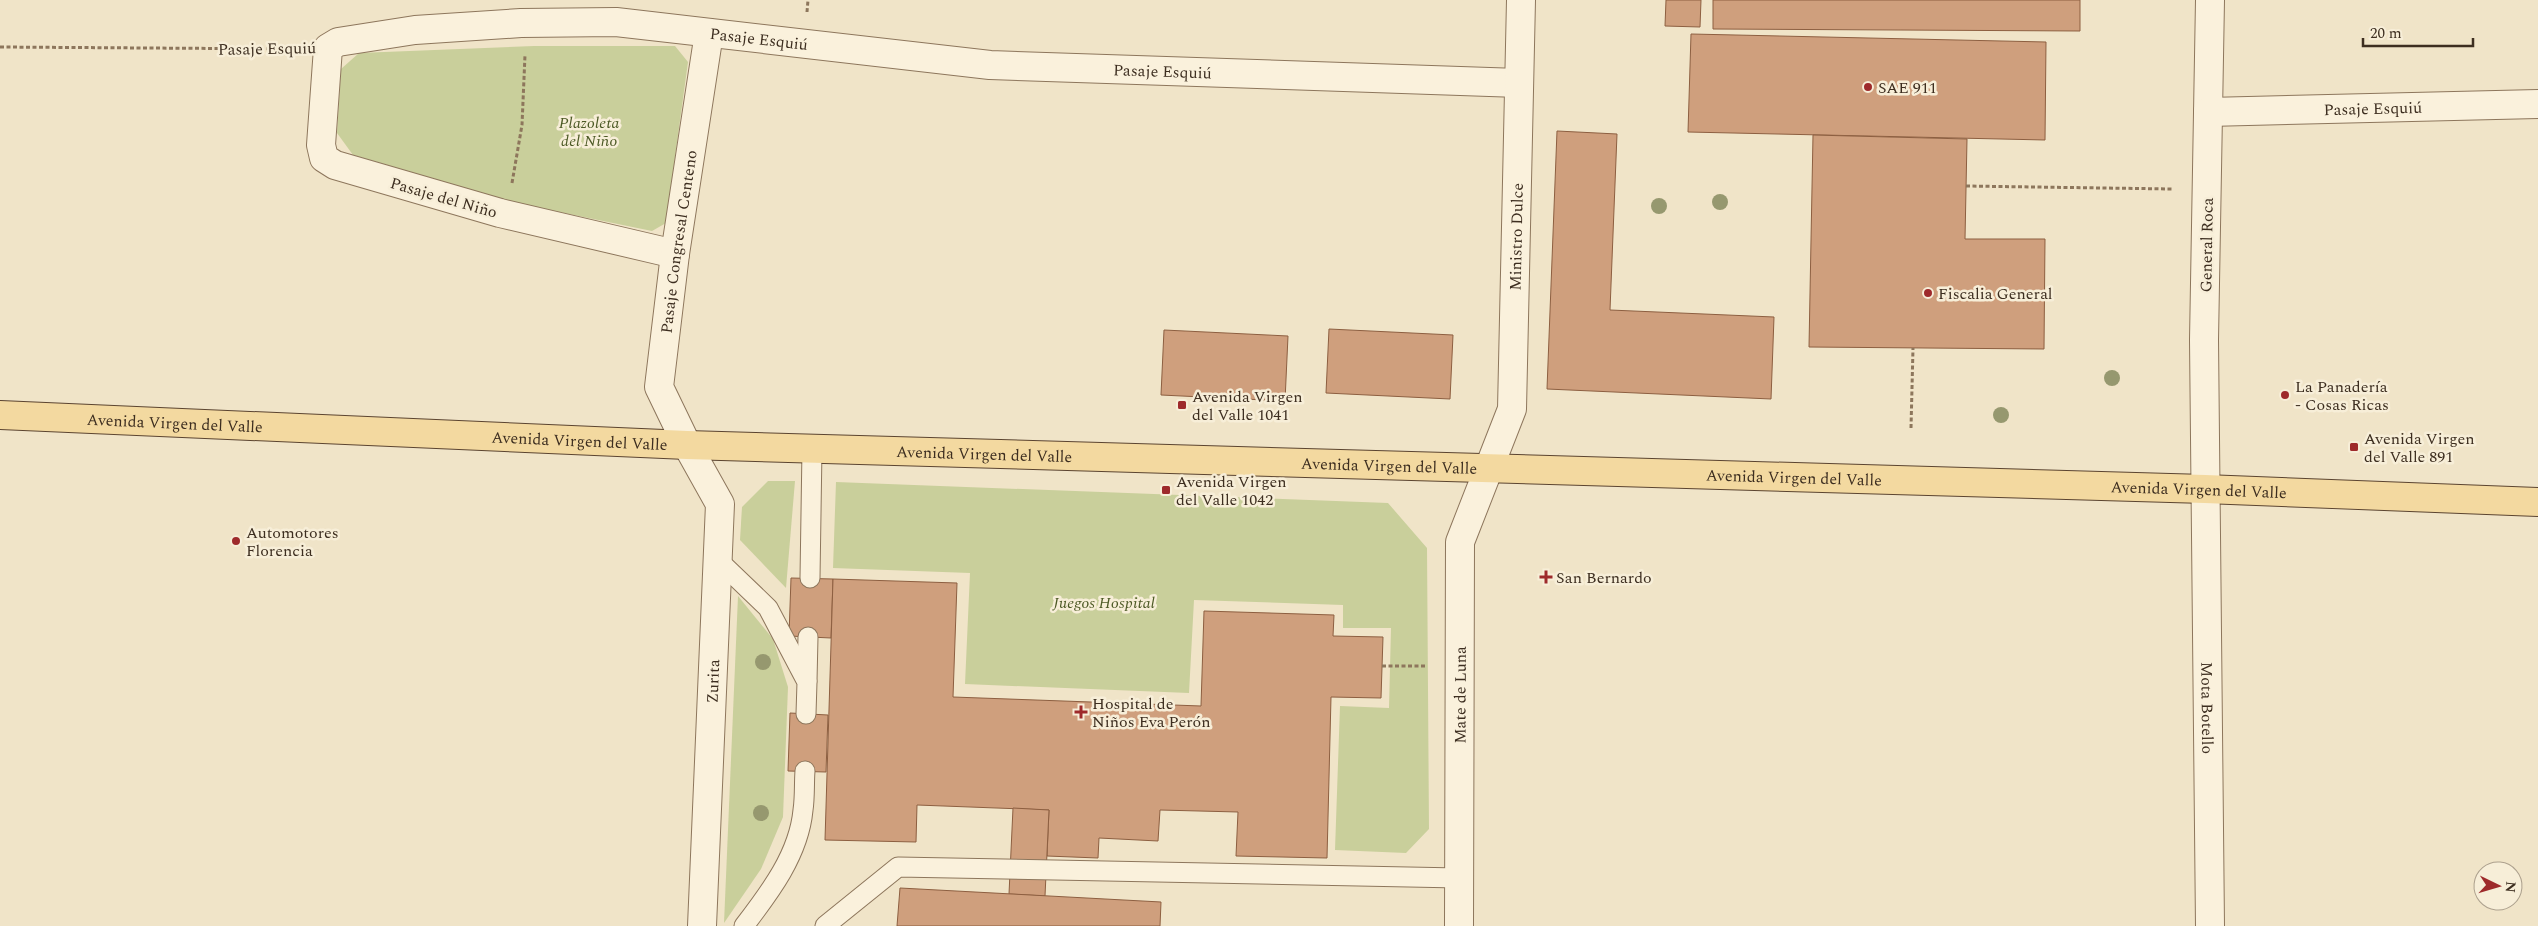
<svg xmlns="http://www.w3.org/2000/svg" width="2538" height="926" font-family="Spectral,serif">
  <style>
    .green { fill: #c9cf9b }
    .building { fill: #cf9f7d; stroke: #8d5f41 }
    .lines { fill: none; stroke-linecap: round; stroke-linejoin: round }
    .service-casing { stroke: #8d765c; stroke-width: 21 }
    .minor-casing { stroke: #8d765c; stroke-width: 30 }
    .primary-casing { stroke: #5b4430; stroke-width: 30 }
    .path { stroke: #8d765c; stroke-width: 3; stroke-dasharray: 4 2.5; stroke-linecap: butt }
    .service { stroke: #faf1dc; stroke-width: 19 }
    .minor { stroke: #faf1dc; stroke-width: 28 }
    .primary { stroke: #f3d9a0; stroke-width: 28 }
    .tree { fill: #96986f }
    .poi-dot { fill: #9e2a2b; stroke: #f7eed8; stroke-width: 2 }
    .labels { text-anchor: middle; stroke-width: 5; stroke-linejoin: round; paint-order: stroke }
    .street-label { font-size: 16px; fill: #3d2e20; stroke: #f7eed8 }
    .poi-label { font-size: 16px; fill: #3d2e20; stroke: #f7eed8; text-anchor: start }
    .park-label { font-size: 16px; font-style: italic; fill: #4d5a26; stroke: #f7eed8 }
  </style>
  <rect width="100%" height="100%" fill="#f0e4c8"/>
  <g class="green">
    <path d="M534 46H675L688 62 666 223 652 231 520 204 353 155 337 133 341 69 359 53Z"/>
    <path d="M768 481H795L786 588 740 540 742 507Z"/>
    <path d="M836 482 1388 503 1427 548 1429 829 1406 853 1335 850 1340 706 1389 708 1391 628H1343V605L1194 600 1189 693 965 684 970 573 833 568Z"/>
    <path d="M738 596 773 639 788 687 783 817 761 869 724 923Z"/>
  </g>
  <g class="building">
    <path d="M1666 0H1701L1700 27 1665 26Z"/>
    <path d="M1713 0H2080V31L1713 29Z"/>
    <path d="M1691 34 2046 42 2045 140 1688 132Z"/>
    <path d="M1557 131 1617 134 1610 310 1774 317 1771 399 1547 389Z"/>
    <path d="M1813 135 1967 139 1965 239H2045L2044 349 1809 347Z"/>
    <path d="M1329 329 1453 335 1450 399 1326 393Z"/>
    <path d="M1164 330 1288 336 1285 401 1161 395Z"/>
    <path d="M791 578 833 579 831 638 789 636Z"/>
    <path d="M833 579 957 583 953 697 1201 706 1204 611 1334 615 1333 636 1383 637 1381 698 1331 697 1327 858 1236 856 1238 812 1160 810 1158 841 1099 838 1098 858 1047 856 1049 810 917 805 916 842 825 840Z"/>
    <path d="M790 713 828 715 826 772 788 771Z"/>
    <path d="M1013 808 1049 810 1045 896 1009 894Z"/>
    <path d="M900 888 1161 902 1160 926H897Z"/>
  </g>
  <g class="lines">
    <g class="service-casing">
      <g id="service">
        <path d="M717 559 768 608 807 682 806 714"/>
        <path d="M810 578 812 449"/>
        <path d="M807 681 808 637"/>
        <path d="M744 926C770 892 799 854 803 810 805 797 804 784 805 771"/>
        <path d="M825 926 898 867 1459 878"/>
      </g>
    </g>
    <g class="minor-casing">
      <g id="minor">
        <path id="s1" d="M2210 0 2204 340 2210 926"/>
        <path id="s2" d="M2208 112 2538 104"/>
        <path id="s3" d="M675 254 500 213 335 165 324 158 321 145 328 48 338 42 415 30 521 23 616 22 990 65 1519 83"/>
        <path id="s4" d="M702 926 720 504 687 445 659 387 675 254 709 33"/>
        <path id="s5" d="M1459 926 1460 542 1512 409 1521 0"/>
      </g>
    </g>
    <g class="primary-casing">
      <g id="primary">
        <path id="s6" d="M0 415 687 445 2205 489 2538 502"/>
      </g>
    </g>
    <g class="path">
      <path d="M807 12 808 0"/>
      <path d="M0 47 294 49"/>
      <path d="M512 183 522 125 525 55"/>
      <path d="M1966 186 2172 189"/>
      <path d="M1911 428 1913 348"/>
      <path d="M1382 666H1426"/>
    </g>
    <use href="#service" class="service"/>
    <use href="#minor" class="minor"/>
    <use href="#primary" class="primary"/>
  </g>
  <g class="tree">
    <circle cx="1720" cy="202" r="8"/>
    <circle cx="1659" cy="206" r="8"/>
    <circle cx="2112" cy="378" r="8"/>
    <circle cx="2001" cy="415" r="8"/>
    <circle cx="763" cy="662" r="8"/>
    <circle cx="761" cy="813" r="8"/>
  </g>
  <g class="poi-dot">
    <circle cx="1868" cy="87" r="5"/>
    <circle cx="1928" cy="293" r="5"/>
    <circle cx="2285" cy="395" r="5"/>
    <rect x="1177" y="400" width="10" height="10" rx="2.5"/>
    <rect x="2349" y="442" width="10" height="10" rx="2.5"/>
    <rect x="1161" y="485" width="10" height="10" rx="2.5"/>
    <circle cx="236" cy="541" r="5"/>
    <path d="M1543.5 569.5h5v5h5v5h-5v5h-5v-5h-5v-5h5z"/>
    <path d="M1078.5 704.5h5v5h5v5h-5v5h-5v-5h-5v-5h5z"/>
  </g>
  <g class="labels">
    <g class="street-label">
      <text dy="6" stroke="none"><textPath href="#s3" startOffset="910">Pasaje Esquiú</textPath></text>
      <text transform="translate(267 48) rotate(-1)" y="6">Pasaje Esquiú</text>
      <text dy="6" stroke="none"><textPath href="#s3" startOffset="1315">Pasaje Esquiú</textPath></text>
      <text dy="6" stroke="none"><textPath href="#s2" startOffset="165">Pasaje Esquiú</textPath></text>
      <text transform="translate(444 197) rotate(16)" y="6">Pasaje del Niño</text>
      <text dy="6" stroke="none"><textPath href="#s5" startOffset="699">Ministro Dulce</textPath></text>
      <text dy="6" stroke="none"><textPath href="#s4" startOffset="701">Pasaje Congresal Centeno</textPath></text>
      <text transform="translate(2206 245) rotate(-89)" y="6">General Roca</text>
      <text dy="6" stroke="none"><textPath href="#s6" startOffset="175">Avenida Virgen del Valle</textPath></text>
      <text dy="6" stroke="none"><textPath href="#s6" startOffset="580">Avenida Virgen del Valle</textPath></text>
      <text dy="6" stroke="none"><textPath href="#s6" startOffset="985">Avenida Virgen del Valle</textPath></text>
      <text dy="6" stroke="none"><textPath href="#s6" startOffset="1390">Avenida Virgen del Valle</textPath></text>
      <text dy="6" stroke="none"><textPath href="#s6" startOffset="1795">Avenida Virgen del Valle</textPath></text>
      <text dy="6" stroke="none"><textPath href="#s6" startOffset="2200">Avenida Virgen del Valle</textPath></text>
      <text dy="6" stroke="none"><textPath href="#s4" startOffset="245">Zurita</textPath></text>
      <text dy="6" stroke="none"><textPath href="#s5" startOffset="231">Mate de Luna</textPath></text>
      <text dy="6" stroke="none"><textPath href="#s1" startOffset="708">Mota Botello</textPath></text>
    </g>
    <g class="poi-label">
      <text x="1878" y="93">SAE 911</text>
      <text x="1938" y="299">Fiscalia General</text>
      <text x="2295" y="392">La Panadería<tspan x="2295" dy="18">- Cosas Ricas</tspan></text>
      <text x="1192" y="402">Avenida Virgen<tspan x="1192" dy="18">del Valle 1041</tspan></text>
      <text x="2364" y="444">Avenida Virgen<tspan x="2364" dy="18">del Valle 891</tspan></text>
      <text x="1176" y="487">Avenida Virgen<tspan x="1176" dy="18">del Valle 1042</tspan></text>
      <text x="246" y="538">Automotores<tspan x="246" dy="18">Florencia</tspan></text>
      <text x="1556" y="583">San Bernardo</text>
      <text x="1092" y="709">Hospital de<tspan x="1092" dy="18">Niños Eva Perón</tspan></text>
    </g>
    <g class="park-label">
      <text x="589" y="128">Plazoleta<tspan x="589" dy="18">del Niño</tspan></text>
      <text x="1104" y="608">Juegos Hospital</text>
    </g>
  </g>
  <g transform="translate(2498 886) rotate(95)"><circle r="24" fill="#f7eed8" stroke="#ada18e"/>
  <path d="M0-4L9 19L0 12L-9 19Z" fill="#9e2a2b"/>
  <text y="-8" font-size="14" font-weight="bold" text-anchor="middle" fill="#3d2e20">N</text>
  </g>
  <path d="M2363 38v8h110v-8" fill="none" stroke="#3d2e20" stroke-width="2.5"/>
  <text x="2370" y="38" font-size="15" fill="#3d2e20" stroke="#f7eed8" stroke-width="4" paint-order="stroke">20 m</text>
</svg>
